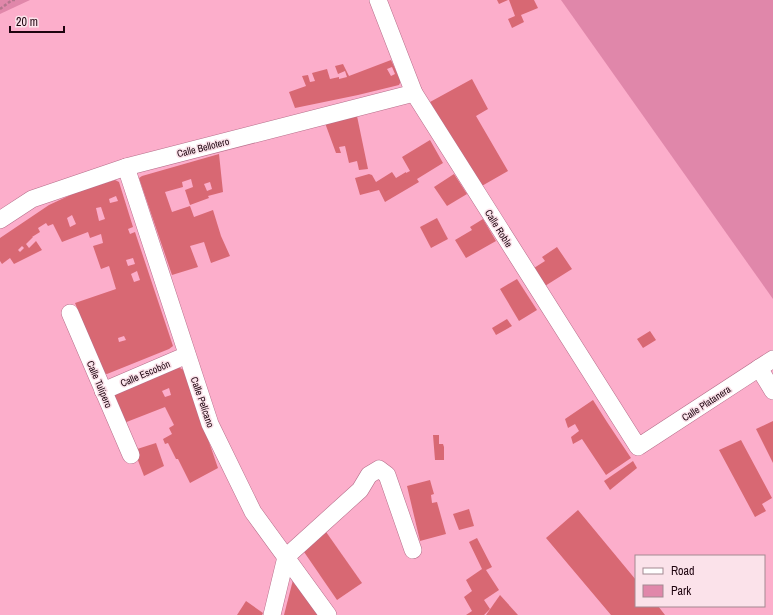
<svg xmlns="http://www.w3.org/2000/svg" width="773" height="615" font-family="'Archivo Narrow',sans-serif">
  <style>
    .green { fill: #e087aa }
    .building { fill: #d86873; fill-rule: evenodd }
    .lines { fill: none; stroke-linecap: round; stroke-linejoin: round }
    .minor-casing { stroke: #b66e8a; stroke-width: 18 }
    .path { stroke: #b3768d; stroke-width: 2.5; stroke-dasharray: 3 2; stroke-linecap: butt }
    .minor { stroke: #fff; stroke-width: 17 }
    .labels { text-anchor: middle; stroke-width: 3; stroke-linejoin: round; paint-order: stroke }
    .street-label { font-size: 10px; fill: #1e040f; stroke: #fbe2ea }
  </style>
  <rect width="100%" height="100%" fill="#fcaecb"/>
  <g class="green">
    <path d="M0 0H30L0 14Z"/>
    <path d="M561 0H773V299Z"/>
  </g>
  <g class="building">
    <path d="M497 0H508L499 4Z"/>
    <path d="M509 0H534L538 8 521 15 524 22 512 28 508 19 515 16Z"/>
    <path d="M391 60 401 81 399 85 358 95 295 108 289 92 306 86 302 76 308 75 310 82 315 81 312 73 327 69 330 79 339 77V79L347 77 345 71 338 74 335 66 343 64 349 76ZM392 67 395 74 391 76 387 69Z"/>
    <path d="M472 79 488 109 476 116 508 171 480 187 430 102Z"/>
    <path d="M357 116 368 169 359 170 357 161 349 163 345 146 339 147 341 153H336L325 123Z"/>
    <path d="M430 140 443 163 417 179 419 182 385 202 379 190 360 195 355 178 369 174 372 175 376 182 392 172 396 178 406 172V173L410 171 402 157Z"/>
    <path d="M219 154 223 192 208 196 209 198 190 205 185 190 193 187 191 179 182 182 183 187 165 192 172 212 190 206 194 217 213 210 221 236 230 256 211 263 204 242 190 246 198 267 172 275 139 178 142 176ZM210 182 212 189 207 191 204 184Z"/>
    <path d="M454 174 467 194 447 206 434 187Z"/>
    <path d="M115 180 119 182 133 227 128 229 130 234 135 232 173 346 169 349 107 374 103 373 75 303 116 289 109 266 101 269 93 246 103 243 101 234 90 238 88 232 62 242 53 224 48 226 46 223 38 228 40 232 32 237H33L26 244 29 248 36 241 42 250 14 264 10 258 2 264 0 261V238L49 205 79 191ZM116 196 118 201 110 203 109 199ZM101 207 105 219 99 221 96 208ZM72 215 76 224 70 227 67 218ZM22 246 24 248 20 252 18 250ZM133 258 135 264 128 266 126 260ZM137 271 140 280 134 282 131 274ZM124 336 126 340 119 342 118 338Z"/>
    <path d="M437 218 448 239 431 248 420 227Z"/>
    <path d="M483 219 496 241 466 258 455 240 472 230 470 227Z"/>
    <path d="M557 247 572 269 545 286 534 268 545 261 542 257Z"/>
    <path d="M517 279 537 310 519 321 500 289Z"/>
    <path d="M507 319 512 326 496 335 492 328Z"/>
    <path d="M650 331 656 340 643 348 637 339Z"/>
    <path d="M178 367 184 370 218 468 190 483 178 459H176L168 443 165 444 163 439 172 434 169 428 174 425 165 407 124 423 113 394ZM169 388 171 395 165 397 162 391Z"/>
    <path d="M593 400 607 422 631 458 606 475 582 439 573 444 571 437 579 431 575 424 568 428 565 419Z"/>
    <path d="M773 421V463L756 429Z"/>
    <path d="M433 435H439V444H443L444 447V460H435Z"/>
    <path d="M741 440 772 498 762 504 766 511 755 517 719 450Z"/>
    <path d="M156 443 164 466 144 476 134 450Z"/>
    <path d="M633 461 637 468 610 490 604 481Z"/>
    <path d="M430 480 434 494 431 495 432 503 437 502 446 534 420 541 407 486Z"/>
    <path d="M469 509 474 526 459 530 453 514Z"/>
    <path d="M578 510 636 580V606H658L665 615H611L546 538Z"/>
    <path d="M324 529 362 583 337 600 302 549Z"/>
    <path d="M477 538 492 567 486 570 499 590 484 600 490 609 484 615H466L472 611 464 597 472 591 466 580 482 569 469 542Z"/>
    <path d="M293 580 319 615H284Z"/>
    <path d="M500 595 518 615H486Z"/>
    <path d="M246 601 263 613 262 615H237Z"/>
  </g>
  <g class="lines">
    <g class="minor-casing">
      <g id="minor">
        <path d="M378 0 414 93 638 447 773 359"/>
        <path d="M126 167 210 424 253 512 328 615"/>
        <path d="M0 220 32 199 126 167 414 93"/>
        <path d="M70 313 131 455"/>
        <path d="M759 368 773 391"/>
        <path d="M103 391 187 355"/>
        <path d="M272 615 286 557 360 490 369 475 379 469 387 475 413 550"/>
      </g>
    </g>
    <path class="path" d="M0 9 12 0H17"/>
    <use href="#minor" class="minor"/>
  </g>
  <g class="labels">
    <g class="street-label">
      <text transform="translate(203 147) rotate(-14)" y="4">Calle Bellotero</text>
      <text transform="translate(499 228) rotate(58)" y="4">Calle Roble</text>
      <text transform="translate(145 373) rotate(-23)" y="4">Calle Escobón</text>
      <text transform="translate(100 384) rotate(67)" y="4">Calle Tulípero</text>
      <text transform="translate(203 402) rotate(71)" y="4">Calle Pelícano</text>
      <text transform="translate(706 403) rotate(-33)" y="4">Calle Platanera</text>
    </g>
  </g>
  <rect x="635" y="555" width="130" height="52" fill="#fbe2ea" stroke="#a38992"/>
  <rect x="643" y="568" width="20" height="6" fill="#ffffff" stroke="#a38992"/>
  <text x="671" y="575" font-size="12" fill="#1e040f">Road</text>
  <rect x="643" y="585" width="20" height="12" fill="#e087aa" stroke="#a38992"/>
  <text x="671" y="595" font-size="12" fill="#1e040f">Park</text>
  <path d="M10 26v6h54v-6" fill="none" stroke="#1e040f" stroke-width="2"/>
  <text x="16" y="26" font-size="12" fill="#1e040f" stroke="#fbe2ea" stroke-width="3" paint-order="stroke">20 m</text>
</svg>
